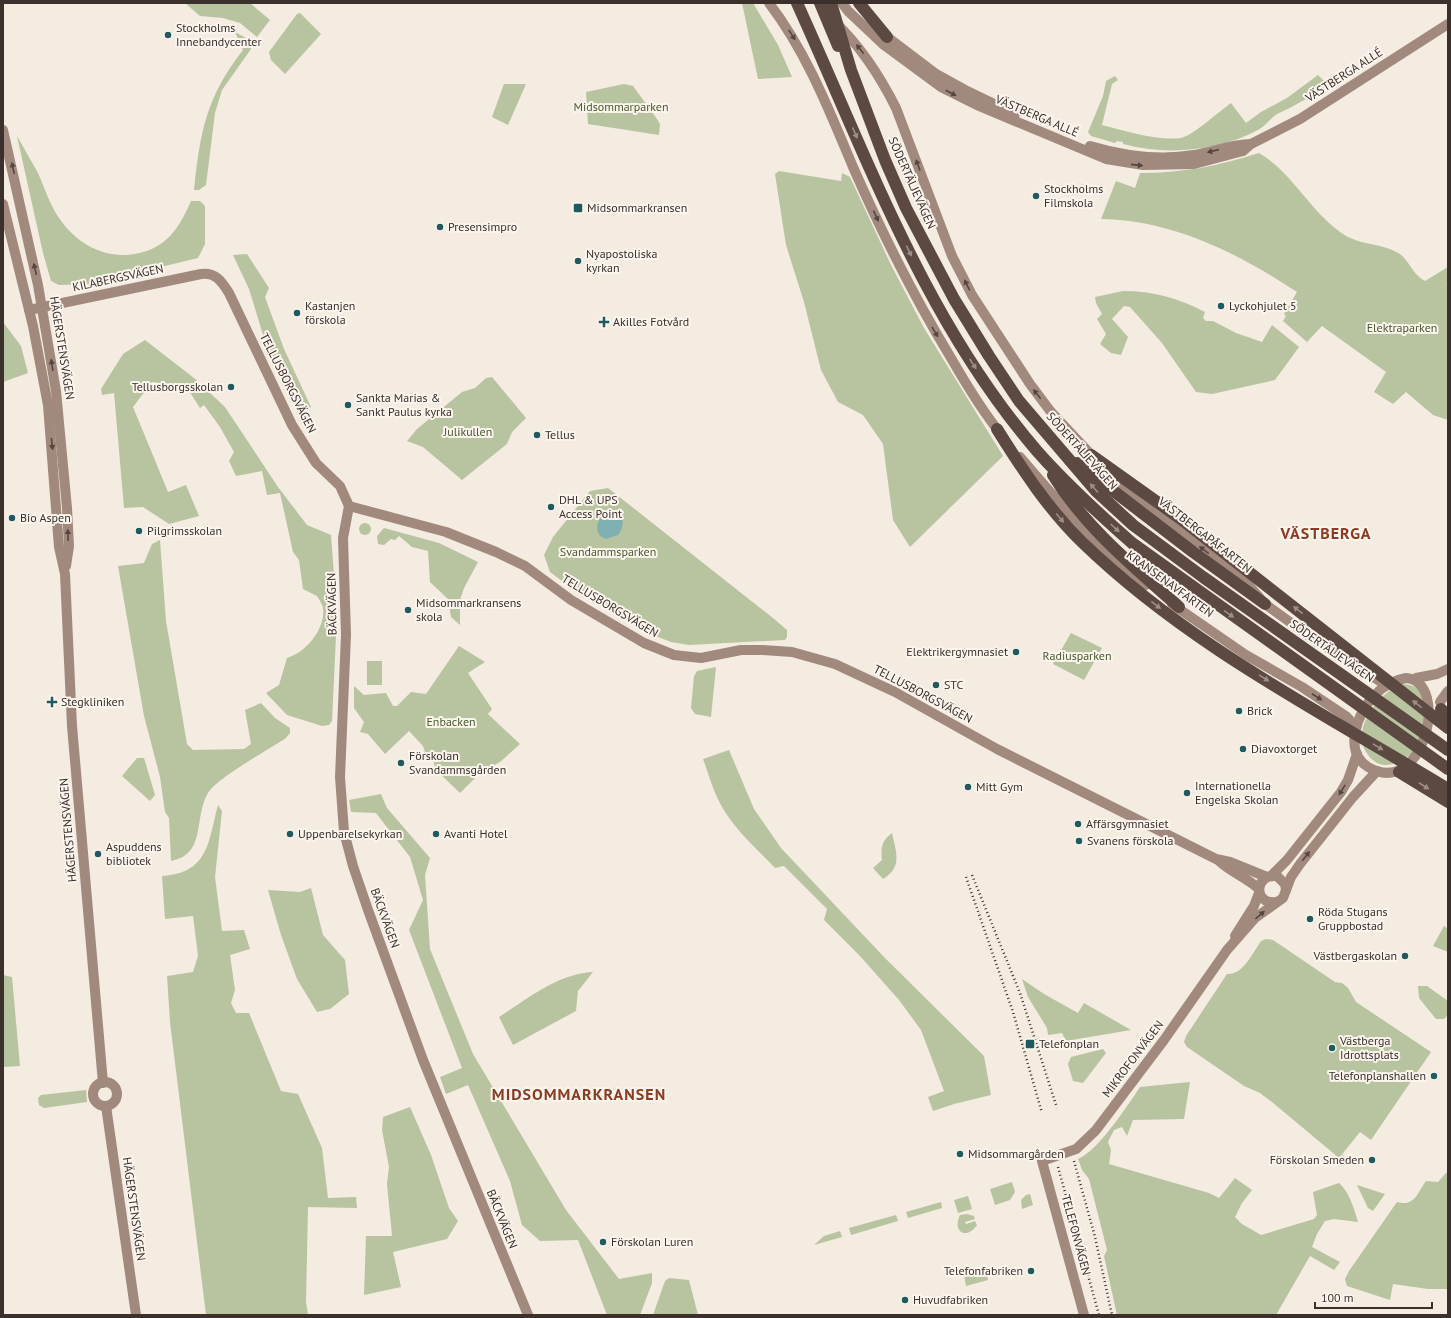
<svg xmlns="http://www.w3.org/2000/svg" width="1451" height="1318" font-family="'PT Sans',sans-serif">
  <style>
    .green { fill: #b8c4a0 }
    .water { fill: #7fb0b2 }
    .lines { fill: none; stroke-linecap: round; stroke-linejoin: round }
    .secondary { stroke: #a18a7d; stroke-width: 10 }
    .highway { stroke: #5c4a42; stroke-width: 12 }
    .rail { stroke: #3b302b; stroke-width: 2.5; stroke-dasharray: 1 3; stroke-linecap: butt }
    .oneway { fill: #544640 }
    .oneway2 { fill: #9c8e87 }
    .poi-dot { fill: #1f5a5e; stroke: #fbf5ee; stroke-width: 1.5 }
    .labels { text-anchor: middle; stroke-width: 4; stroke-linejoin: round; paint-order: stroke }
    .poi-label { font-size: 12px; fill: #3b302b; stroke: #fbf5ee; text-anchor: start }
    .street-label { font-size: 12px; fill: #3b302b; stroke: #fbf5ee }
    .park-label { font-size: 12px; fill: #4a5a2e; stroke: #fbf5ee }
    .district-label { font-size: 16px; font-weight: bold; letter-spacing: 1px; fill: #8c3b22; stroke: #fbf5ee }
  </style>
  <rect width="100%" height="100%" fill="#f4ebe1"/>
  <g class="green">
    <path d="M185 3H250L270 20 257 37 240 23 223 18 200 16Z"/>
    <path d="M742 3H753L778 45 792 77 758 79Z"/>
    <path d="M300 13 321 34 285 74 271 60 269 52 297 14Z"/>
    <path d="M235 32 246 38 251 49 222 90 215 113 206 185 199 190H194C200 133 206 97 243 50Z"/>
    <path d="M1318 75 1325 82 1324 87C1321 92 1286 110 1279 113 1272 116 1266 126 1258 130 1218 151 1167 156 1123 144V142L1117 141 1115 143 1091 136 1088 132 1103 96 1106 81 1115 76 1118 80 1112 84 1102 125C1124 131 1159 141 1181 138 1192 136 1221 110 1231 103L1246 123 1261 112 1287 98Z"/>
    <path d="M504 84H526L508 125 492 117Z"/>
    <path d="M624 84 633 86 657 119 660 124 659 135 588 124 586 92Z"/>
    <path d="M17 136C24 148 31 161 38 173 43 184 47 196 52 206 68 238 99 260 135 254 166 249 180 227 191 201H200L205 206V244L198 258 90 284 59 285 51 281 43 253Z"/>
    <path d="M1259 153C1294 173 1312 216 1348 237 1363 245 1385 244 1400 254 1410 262 1413 275 1425 281L1448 267V282L1446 285 1448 284V420L1433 415 1406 392 1393 404 1374 392 1386 372 1322 326 1307 342 1283 321 1286 316 1284 314 1297 292C1238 253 1172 220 1101 219L1116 181 1135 188 1140 173C1182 173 1219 166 1259 153Z"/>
    <path d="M779 171 841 181 842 173 850 177 891 265 924 328 1003 456 910 547 893 520 883 444 863 415 838 402 821 370 804 302 786 245 775 174Z"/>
    <path d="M247 254 269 288 265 297 284 349 311 407 304 412 299 410 276 367 264 338 249 289 233 255Z"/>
    <path d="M1123 291C1153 291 1178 298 1205 312L1203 318 1206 321H1213L1236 333 1262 342 1272 325 1299 347 1275 380 1212 394 1196 392 1162 343 1130 307 1124 306 1112 319 1128 337 1121 355 1111 353 1100 344 1106 334 1097 319 1102 314 1096 303 1095 297Z"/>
    <path d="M3 322 21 346 28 373 3 382Z"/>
    <path d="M145 340 194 378 225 407 278 487 307 525 331 535 337 615 332 721 329 725 322 726 287 715 266 693 279 685 287 658C306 653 326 628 323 608 322 604 319 599 317 596L303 589 299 560 293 552 280 493 267 495 262 471 236 476 229 461 234 452 220 427 204 405 200 408 186 386 152 382 133 407 168 492 186 485 199 516 169 524 143 507 124 508 114 393 102 395 101 389 123 354Z"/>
    <path d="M492 377 526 418 512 432 507 444 462 480 423 447 407 441 417 429 462 392 475 388 486 378Z"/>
    <path d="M608 488 773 618 787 630V637L785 640 689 645 671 642 650 634 581 595 550 572 544 555 553 537 590 491Z"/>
    <circle cx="365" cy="529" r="6"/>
    <path d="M384 528 439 543 478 562 464 588 460 600V625L451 617 448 599 430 582 428 551 412 547 399 536 395 540 391 539 384 545 378 544 377 536Z"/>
    <path d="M160 540 166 621 187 744 193 750 244 749 251 744 245 710 261 703 275 718 290 728V733L286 738C268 750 217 778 208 793 193 819 207 854 171 861L169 818 165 812 160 777 144 716 118 566 144 563 152 544Z"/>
    <path d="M1071 633 1102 648 1084 680 1053 664Z"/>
    <path d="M459 646 485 662 468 673 492 709 488 714 520 744 500 762 480 773 460 793 435 769 434 762 428 761 423 746 409 731 385 754 368 734 360 732 364 722 354 708V686L364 695 386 693 393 706H397L411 692 426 694Z"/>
    <rect x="367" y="661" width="15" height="24"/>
    <path d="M716 667 711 717 695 714 691 708 694 676 697 671Z"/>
    <path d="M1404 684C1451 689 1425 765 1385 765 1378 765 1372 760 1368 755 1352 735 1370 705 1388 692 1392 688 1398 687 1404 684Z"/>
    <path d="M729 750 754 809 781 848 884 957 984 1056 991 1095 954 1104 933 1111 928 1097 944 1091 921 1030 899 1000 860 956 824 920 827 909 784 866 775 868C756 848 734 829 721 805 713 791 709 775 703 759Z"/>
    <path d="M137 758H144L155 795 150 801 122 776Z"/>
    <path d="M381 794 387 808 430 858 425 875 430 949 473 1054 566 1210 619 1279 652 1273V1283L640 1315H607L578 1240 540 1241 522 1225 510 1181 468 1085 446 1094 440 1077 462 1068 409 930 423 900 410 857 376 813 351 812 349 800Z"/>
    <path d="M218 805 222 811 215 877 222 931 244 930 250 949 230 955 235 990 231 1003 236 1013H249L281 1091 298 1094 322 1148 328 1198 356 1197 357 1208 308 1207 306 1302 308 1315H206L170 1022 167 976 193 972 198 956 193 916 165 919 162 876C209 873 208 842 218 805Z"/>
    <path d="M892 833C896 852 903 867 883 879L873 868 882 860C881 848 881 841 892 833Z"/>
    <path d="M311 888 323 935 345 960 349 994 330 1009 317 1012 297 979 281 935 268 890 300 892Z"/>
    <path d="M1444 926 1448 929V952L1433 946Z"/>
    <path d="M1266 939 1273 940 1335 982 1342 983 1348 988 1356 1002 1431 1052 1371 1140 1360 1132 1339 1158 1272 1102 1260 1093 1244 1086 1187 1047 1184 1042 1186 1036 1227 974C1243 975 1252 954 1261 941Z"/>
    <path d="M593 972 578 991 576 1011 513 1045 499 1017C529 998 557 974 593 972Z"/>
    <path d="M3 975 12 977 20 1066 3 1067Z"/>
    <path d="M1022 979 1044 994 1078 1013 1084 1003 1131 1030 1066 1041 1062 1033 1048 1035 1047 1028 1028 997Z"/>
    <path d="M1418 986H1427L1448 1001V1015L1444 1019H1436L1419 998Z"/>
    <path d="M1103 1049 1106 1053 1083 1083 1073 1081 1068 1064 1071 1057Z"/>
    <path d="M1190 1082 1184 1119 1133 1120 1127 1136 1122 1127 1114 1130 1108 1142 1111 1150 1109 1164 1209 1193 1219 1198 1235 1178 1252 1190 1242 1203 1235 1217 1242 1224 1261 1235 1314 1219 1317 1215 1313 1192 1339 1183C1350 1193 1354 1209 1358 1222L1334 1219 1325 1221 1317 1234 1312 1247 1340 1262 1334 1270 1310 1256 1276 1315H1117L1104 1256 1107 1250 1089 1179 1082 1170 1078 1159C1098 1151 1128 1105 1140 1087Z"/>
    <path d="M86 1090 87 1102 44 1108 39 1105 38 1098 41 1095Z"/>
    <path d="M410 1107 431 1155 449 1208 458 1221 447 1239 393 1252 401 1287 364 1295 366 1236H392L387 1184 389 1167 382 1130 383 1117Z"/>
    <path d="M1446 1173H1448V1289H1428L1393 1284 1390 1300 1347 1286 1345 1279 1349 1271 1397 1202C1414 1207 1417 1194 1426 1181L1438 1182Z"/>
    <path d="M1012 1182 1015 1192 1010 1200 995 1205 990 1189Z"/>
    <path d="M1357 1185 1385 1194 1373 1211 1368 1208Z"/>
    <path d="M1030 1194 1033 1205 1022 1209 1021 1200 1026 1195Z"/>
    <path d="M968 1196 972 1209 958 1213 954 1200Z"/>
    <path d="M941 1202 942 1208 908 1218 906 1212Z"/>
    <path d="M967 1214 974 1216 975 1219 965 1222 966 1224 975 1221 977 1225C966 1241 952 1231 960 1215Z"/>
    <path d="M896 1215 898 1221 851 1235 849 1228Z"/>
    <path d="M840 1231 842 1237 814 1245 824 1236Z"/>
    <path d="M986 1269 988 1280 966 1286 964 1275Z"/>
    <path d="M669 1278 689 1280 698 1315H653L665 1281Z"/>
  </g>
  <path class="water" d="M611 512C625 513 625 526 618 535L606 539 600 536C593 525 600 515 611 512Z"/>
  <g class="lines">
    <g class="secondary">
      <path d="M769 3C807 53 829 110 853 167 882 233 914 297 951 358 966 384 982 411 1001 434"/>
      <path d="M842 3 848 11 884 45 941 87 979 106 1106 159 1143 165 1194 164 1243 151 1251 144 1300 119 1448 24"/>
      <path d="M836 23C862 48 880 76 896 108L952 256 972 295 1030 384 1051 412 1096 460"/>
      <path d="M882 33 936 74 965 90 1015 114"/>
      <path d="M3 130 38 285 56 391 67 508 69 546 66 566"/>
      <path d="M1090 146C1124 156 1159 161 1194 155 1213 152 1232 144 1251 144"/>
      <path d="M3 204 33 326 48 405 59 547 65 574 72 726 103 1083"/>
      <path d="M29 310 201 274C216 272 222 282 229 293L292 425 316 463 340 486 349 506"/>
      <path d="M1020 457C1059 503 1098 547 1146 585"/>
      <path d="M1109 473 1123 487 1245 581 1265 604 1312 638 1386 685"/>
      <path d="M349 506 446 532 496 552 525 566 571 600 644 643 674 655 701 658 741 650H763L792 652 835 664 895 692 997 749 1216 859 1230 862 1267 877"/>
      <path d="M349 506 343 538 346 635 340 777 344 832 353 866 368 910 423 1060 528 1315"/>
      <path d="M1172 604 1246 655 1302 687 1347 717 1356 727"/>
      <path d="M1406 678C1451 681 1424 800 1368 767 1342 751 1358 711 1375 695 1383 686 1394 680 1406 678Z"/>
      <path d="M1416 678 1437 674 1448 669"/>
      <path d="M1440 702 1448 691"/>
      <path d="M1218 860C1230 872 1246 877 1259 889"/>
      <path d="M1271 876 1287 860 1341 792 1348 780 1357 754"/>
      <path d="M1276 902C1254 905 1253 874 1277 876L1285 884 1286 890"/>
      <path d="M1235 936 1254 906 1259 893"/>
      <circle cx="105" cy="1094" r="12"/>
      <path d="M106 1106 136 1315"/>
      <path d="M1084 1315 1042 1161 1076 1149 1096 1130 1164 1040 1227 950 1255 918 1283 898 1291 877 1300 864 1353 797 1377 771"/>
    </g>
    <g class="highway">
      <path d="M797 3C867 157 925 321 1037 451 1066 484 1099 514 1132 543L1448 769"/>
      <path d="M820 3 838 46"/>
      <path d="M831 3 851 70 885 160 906 208 954 299 989 356 1019 401 1096 491 1133 525 1203 577 1448 750"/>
      <path d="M859 3 887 37"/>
      <path d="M997 429C1022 469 1048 509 1082 542 1188 645 1323 713 1448 789"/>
      <path d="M1091 455 1181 519 1448 728"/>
      <path d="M1077 463 1193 552 1265 604"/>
      <path d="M1053 475C1085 527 1134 567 1179 607"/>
      <path d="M1441 709 1448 716"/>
      <path d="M1399 772 1448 802"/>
    </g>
    <g class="rail">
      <path d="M972 875 1020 993 1057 1108"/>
      <path d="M966 877 1013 1012 1042 1113"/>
      <path d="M1074 1161 1095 1237 1112 1315"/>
      <path d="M1058 1167 1099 1315"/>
    </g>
  </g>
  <defs><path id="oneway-solid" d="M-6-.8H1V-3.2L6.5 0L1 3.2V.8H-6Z"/></defs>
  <g class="oneway">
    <use href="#oneway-solid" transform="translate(792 35) rotate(57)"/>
    <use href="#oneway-solid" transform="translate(860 49) rotate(-128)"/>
    <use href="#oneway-solid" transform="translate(951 93) rotate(28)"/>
    <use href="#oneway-solid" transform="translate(1213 151) rotate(167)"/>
    <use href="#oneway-solid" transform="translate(918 165) rotate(-110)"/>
    <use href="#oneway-solid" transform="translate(1137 165) rotate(6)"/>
    <use href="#oneway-solid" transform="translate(13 168) rotate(-102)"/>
    <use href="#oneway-solid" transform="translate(876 216) rotate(65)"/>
    <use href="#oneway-solid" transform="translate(35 269) rotate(-103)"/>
    <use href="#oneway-solid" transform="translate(967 285) rotate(-117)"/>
    <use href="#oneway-solid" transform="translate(935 332) rotate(59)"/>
    <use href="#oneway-solid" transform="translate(52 365) rotate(-99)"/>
    <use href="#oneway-solid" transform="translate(1037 394) rotate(-128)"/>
    <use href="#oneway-solid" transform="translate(52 444) rotate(84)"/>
    <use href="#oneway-solid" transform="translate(68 535) rotate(-92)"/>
    <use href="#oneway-solid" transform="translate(1204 550) rotate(-143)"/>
    <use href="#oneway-solid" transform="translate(1317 697) rotate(33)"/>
    <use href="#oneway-solid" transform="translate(1342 790) rotate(122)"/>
    <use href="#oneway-solid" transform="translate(1306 856) rotate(-52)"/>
    <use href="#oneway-solid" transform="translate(1260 915) rotate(-40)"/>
  </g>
  <g class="oneway2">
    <use href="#oneway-solid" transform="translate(855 133) rotate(67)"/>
    <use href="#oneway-solid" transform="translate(909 251) rotate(64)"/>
    <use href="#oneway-solid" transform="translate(973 364) rotate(57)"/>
    <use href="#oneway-solid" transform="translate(1094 488) rotate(-132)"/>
    <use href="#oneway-solid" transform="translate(1060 518) rotate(50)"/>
    <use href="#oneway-solid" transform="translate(1115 528) rotate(42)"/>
    <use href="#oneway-solid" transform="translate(1156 605) rotate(38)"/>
    <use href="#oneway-solid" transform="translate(1298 610) rotate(-142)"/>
    <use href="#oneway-solid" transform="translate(1229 614) rotate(35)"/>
    <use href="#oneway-solid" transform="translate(1264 678) rotate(32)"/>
    <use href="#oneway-solid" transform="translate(1417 704) rotate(-142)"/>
    <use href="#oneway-solid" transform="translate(1378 747) rotate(31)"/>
    <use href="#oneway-solid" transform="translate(1424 786) rotate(33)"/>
  </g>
  <g class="poi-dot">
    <circle cx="168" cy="35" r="4"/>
    <circle cx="1036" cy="196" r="4"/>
    <rect x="573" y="203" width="10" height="10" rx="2"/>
    <circle cx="440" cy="227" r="4"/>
    <circle cx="578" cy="261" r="4"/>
    <circle cx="1221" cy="306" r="4"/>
    <circle cx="297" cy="313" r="4"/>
    <path d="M602 316h4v4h4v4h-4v4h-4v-4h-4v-4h4z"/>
    <circle cx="231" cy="387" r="4"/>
    <circle cx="348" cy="405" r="4"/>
    <circle cx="537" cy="435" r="4"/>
    <circle cx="551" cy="507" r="4"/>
    <circle cx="12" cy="518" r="4"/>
    <circle cx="139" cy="531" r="4"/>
    <circle cx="408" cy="610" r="4"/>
    <circle cx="1016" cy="652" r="4"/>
    <circle cx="936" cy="685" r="4"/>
    <path d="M50 696h4v4h4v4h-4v4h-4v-4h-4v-4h4z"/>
    <circle cx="1239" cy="711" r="4"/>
    <circle cx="1243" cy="749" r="4"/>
    <circle cx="401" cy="763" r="4"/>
    <circle cx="968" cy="787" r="4"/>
    <circle cx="1187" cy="793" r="4"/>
    <circle cx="1078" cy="824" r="4"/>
    <circle cx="290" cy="834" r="4"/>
    <circle cx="436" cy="834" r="4"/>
    <circle cx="1079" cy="841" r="4"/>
    <circle cx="98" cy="854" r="4"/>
    <circle cx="1310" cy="919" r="4"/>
    <circle cx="1405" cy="956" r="4"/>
    <rect x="1025" y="1039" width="10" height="10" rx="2"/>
    <circle cx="1332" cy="1048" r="4"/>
    <circle cx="1434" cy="1076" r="4"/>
    <circle cx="960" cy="1154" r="4"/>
    <circle cx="1372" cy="1160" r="4"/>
    <circle cx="603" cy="1242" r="4"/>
    <circle cx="1031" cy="1271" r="4"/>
    <circle cx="905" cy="1300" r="4"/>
  </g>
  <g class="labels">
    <g class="poi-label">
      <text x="176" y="32">Stockholms<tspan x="176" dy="14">Innebandycenter</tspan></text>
      <text x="1044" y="193">Stockholms<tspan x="1044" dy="14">Filmskola</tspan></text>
      <text x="587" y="212">Midsommarkransen</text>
      <text x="448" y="231">Presensimpro</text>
      <text x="586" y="258">Nyapostoliska<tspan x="586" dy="14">kyrkan</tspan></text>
      <text x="305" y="310">Kastanjen<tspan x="305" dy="14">förskola</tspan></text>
      <text x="1229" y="310">Lyckohjulet 5</text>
      <text x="613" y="326">Akilles Fotvård</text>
      <text x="223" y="391" text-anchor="end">Tellusborgsskolan</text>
      <text x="356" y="402">Sankta Marias &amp;<tspan x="356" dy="14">Sankt Paulus kyrka</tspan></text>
      <text x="545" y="439">Tellus</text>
      <text x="559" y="504">DHL &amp; UPS<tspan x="559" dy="14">Access Point</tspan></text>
      <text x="20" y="522">Bio Aspen</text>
      <text x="147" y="535">Pilgrimsskolan</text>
      <text x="416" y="607">Midsommarkransens<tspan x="416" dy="14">skola</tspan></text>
      <text x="1008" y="656" text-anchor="end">Elektrikergymnasiet</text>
      <text x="944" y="689">STC</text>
      <text x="61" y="706">Stegkliniken</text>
      <text x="1247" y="715">Brick</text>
      <text x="1251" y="753">Diavoxtorget</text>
      <text x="409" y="760">Förskolan<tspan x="409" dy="14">Svandammsgården</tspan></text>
      <text x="1195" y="790">Internationella<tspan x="1195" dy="14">Engelska Skolan</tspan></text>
      <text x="976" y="791">Mitt Gym</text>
      <text x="1086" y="828">Affärsgymnasiet</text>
      <text x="298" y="838">Uppenbarelsekyrkan</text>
      <text x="444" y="838">Avanti Hotel</text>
      <text x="1087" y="845">Svanens förskola</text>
      <text x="106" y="851">Aspuddens<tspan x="106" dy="14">bibliotek</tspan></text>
      <text x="1318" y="916">Röda Stugans<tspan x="1318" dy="14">Gruppbostad</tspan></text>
      <text x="1397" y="960" text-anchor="end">Västbergaskolan</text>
      <text x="1340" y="1045">Västberga<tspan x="1340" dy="14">Idrottsplats</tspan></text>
      <text x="1039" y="1048">Telefonplan</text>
      <text x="1426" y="1080" text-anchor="end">Telefonplanshallen</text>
      <text x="968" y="1158">Midsommargården</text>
      <text x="1364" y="1164" text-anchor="end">Förskolan Smeden</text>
      <text x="611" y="1246">Förskolan Luren</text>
      <text x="1023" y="1275" text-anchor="end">Telefonfabriken</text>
      <text x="913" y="1304">Huvudfabriken</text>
    </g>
    <g class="street-label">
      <text transform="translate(1344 75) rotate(-33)" y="4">VÄSTBERGA ALLÉ</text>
      <text transform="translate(1037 116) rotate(23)" y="4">VÄSTBERGA ALLÉ</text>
      <text transform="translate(912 183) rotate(66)" y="4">SÖDERTÄLJEVÄGEN</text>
      <text transform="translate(118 278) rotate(-12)" y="4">KILABERGSVÄGEN</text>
      <text transform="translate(62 348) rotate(81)" y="4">HÄGERSTENSVÄGEN</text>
      <text transform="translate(288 383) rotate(63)" y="4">TELLUSBORGSVÄGEN</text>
      <text transform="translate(1082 451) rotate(48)" y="4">SÖDERTÄLJEVÄGEN</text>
      <text transform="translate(1205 535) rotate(38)" y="4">VÄSTBERGAPÅFARTEN</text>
      <text transform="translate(1170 584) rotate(36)" y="4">KRANSENAVFARTEN</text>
      <text transform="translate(332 604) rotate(-91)" y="4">BÄCKVÄGEN</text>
      <text transform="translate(610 606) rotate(31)" y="4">TELLUSBORGSVÄGEN</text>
      <text transform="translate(1332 651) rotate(35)" y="4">SÖDERTÄLJEVÄGEN</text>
      <text transform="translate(923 694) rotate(28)" y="4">TELLUSBORGSVÄGEN</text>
      <text transform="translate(68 830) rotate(-95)" y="4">HÄGERSTENSVÄGEN</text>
      <text transform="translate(385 918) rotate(70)" y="4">BÄCKVÄGEN</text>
      <text transform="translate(1133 1059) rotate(-53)" y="4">MIKROFONVÄGEN</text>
      <text transform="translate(134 1209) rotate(82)" y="4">HÄGERSTENSVÄGEN</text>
      <text transform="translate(502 1219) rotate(68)" y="4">BÄCKVÄGEN</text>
      <text transform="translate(1076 1235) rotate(75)" y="4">TELEFONVÄGEN</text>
    </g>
    <g class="park-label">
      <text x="621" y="111">Midsommarparken</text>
      <text x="1402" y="332">Elektraparken</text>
      <text x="468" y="436">Julikullen</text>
      <text x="608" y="556">Svandammsparken</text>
      <text x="1077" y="660">Radiusparken</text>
      <text x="451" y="726">Enbacken</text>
    </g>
    <g class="district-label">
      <text x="1326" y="539">VÄSTBERGA</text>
      <text x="579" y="1100">MIDSOMMARKRANSEN</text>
    </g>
  </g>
  <rect width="1451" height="1318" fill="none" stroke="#3b302b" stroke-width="8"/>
  <path d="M1315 1302v6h117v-6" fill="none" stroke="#3b302b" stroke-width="2"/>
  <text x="1321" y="1302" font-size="12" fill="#3b302b" stroke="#fbf5ee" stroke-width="3" paint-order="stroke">100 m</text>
</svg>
